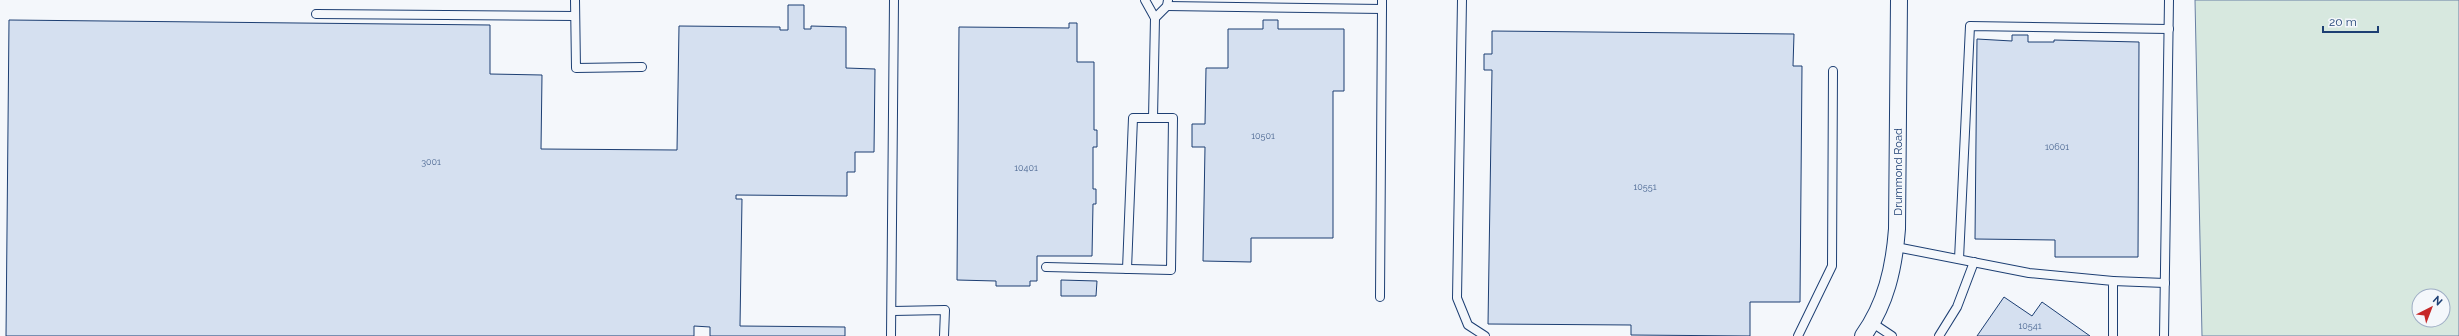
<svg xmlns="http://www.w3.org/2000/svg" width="2459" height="336" font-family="Raleway,sans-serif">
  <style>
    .green { fill: #d7e8df; stroke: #687fa3; fill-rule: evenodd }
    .building { fill: #d5e0f0; stroke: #1d3f73 }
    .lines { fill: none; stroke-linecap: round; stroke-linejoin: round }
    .service-casing { stroke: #1d3f73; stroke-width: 10 }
    .minor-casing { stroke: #1d3f73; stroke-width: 18 }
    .service { stroke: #f4f7fb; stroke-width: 8 }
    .minor { stroke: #f4f7fb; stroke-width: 16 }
    .labels { text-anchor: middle; stroke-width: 3; stroke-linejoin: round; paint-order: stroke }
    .number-label { font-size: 9px; fill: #4b6792 }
    .street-label { font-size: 11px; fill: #1d3f73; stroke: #f4f7fb }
  </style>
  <rect width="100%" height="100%" fill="#f4f7fb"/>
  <path class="green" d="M2195 0H2459V336H2202ZM2419 296H2443V320H2419Z"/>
  <g class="building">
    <path d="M788 5H804V29H811V26L846 27V68L875 69 874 152H855V172H847V196L736 195V199H742L740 326 845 327V336H710V327L694 326V336H6L9 20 490 25V74L542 75 541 149 677 150 679 26 780 27V30H788Z"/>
    <path d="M1263 20H1278V29H1344V91H1333V238H1251V262L1203 261 1205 147H1192V124H1205L1206 68H1228V29H1263Z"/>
    <path d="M1069 23H1077V62H1094V130H1097V147H1093V189H1096V204H1093L1092 256H1037V281H1030V286H996V281L957 280 959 27 1069 28Z"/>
    <path d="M1492 31 1794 34 1793 66H1802L1800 302H1750V336L1631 335V325L1488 324 1492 70H1484V54H1492Z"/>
    <path d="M2012 35H2028V42H2054V40L2139 42 2138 257H2055V240L1975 239 1977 39 2012 41Z"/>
    <path d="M1061 280 1097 281 1096 296H1061Z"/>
    <path d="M2004 297 2032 316 2042 302 2090 336H1977Z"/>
  </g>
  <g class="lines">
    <g class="service-casing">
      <g id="service">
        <path d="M575 0 576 68 642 67"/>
        <path d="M1462 0 1457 298 1468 325 1485 336"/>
        <path d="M1167 6 1382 9V0"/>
        <path d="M316 14 575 16"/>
        <path d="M1155 18 1167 6 1168 0"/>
        <path d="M1896 247 2029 273 2113 281V336"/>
        <path d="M1959 259 1970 26 2169 29"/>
        <path d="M1046 267 1171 270 1173 118H1153L1155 18 1145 0"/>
        <path d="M1127 269 1133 118H1153"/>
        <path d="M2113 281 2165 283"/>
        <path d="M1380 297 1382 9"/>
        <path d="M893 311 945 310 944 336"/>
        <path d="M1871 322 1892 336"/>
        <path d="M891 336 894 0"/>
        <path d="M1798 336 1832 266 1833 71"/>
        <path d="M1939 336 1957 307 1974 262"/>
        <path d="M2164 336 2169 0"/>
      </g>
    </g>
    <g class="minor-casing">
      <path id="minor" d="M1863 336C1886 304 1894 268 1897 229L1899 0"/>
    </g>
    <use href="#service" class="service"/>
    <use href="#minor" class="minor"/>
  </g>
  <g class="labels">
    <g class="number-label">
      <text x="1263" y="139">10501</text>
      <text x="2057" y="150">10601</text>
      <text x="431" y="165">3001</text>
      <text x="1026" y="171">10401</text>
      <text x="1645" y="190">10551</text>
      <text x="2030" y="329">10541</text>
    </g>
    <g class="street-label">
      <text transform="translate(1898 172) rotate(-90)" y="4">Drummond Road</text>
    </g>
  </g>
  <g transform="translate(2431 308) rotate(42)"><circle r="19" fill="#f4f7fb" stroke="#9eadc5"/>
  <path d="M0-3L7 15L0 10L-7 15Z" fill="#c62828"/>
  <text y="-6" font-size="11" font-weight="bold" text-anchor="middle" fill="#1d3f73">N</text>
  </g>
  <path d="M2323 26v6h55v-6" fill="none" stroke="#1d3f73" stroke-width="2"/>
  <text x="2329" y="26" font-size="12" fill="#1d3f73" stroke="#f4f7fb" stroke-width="3" paint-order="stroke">20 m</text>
</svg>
